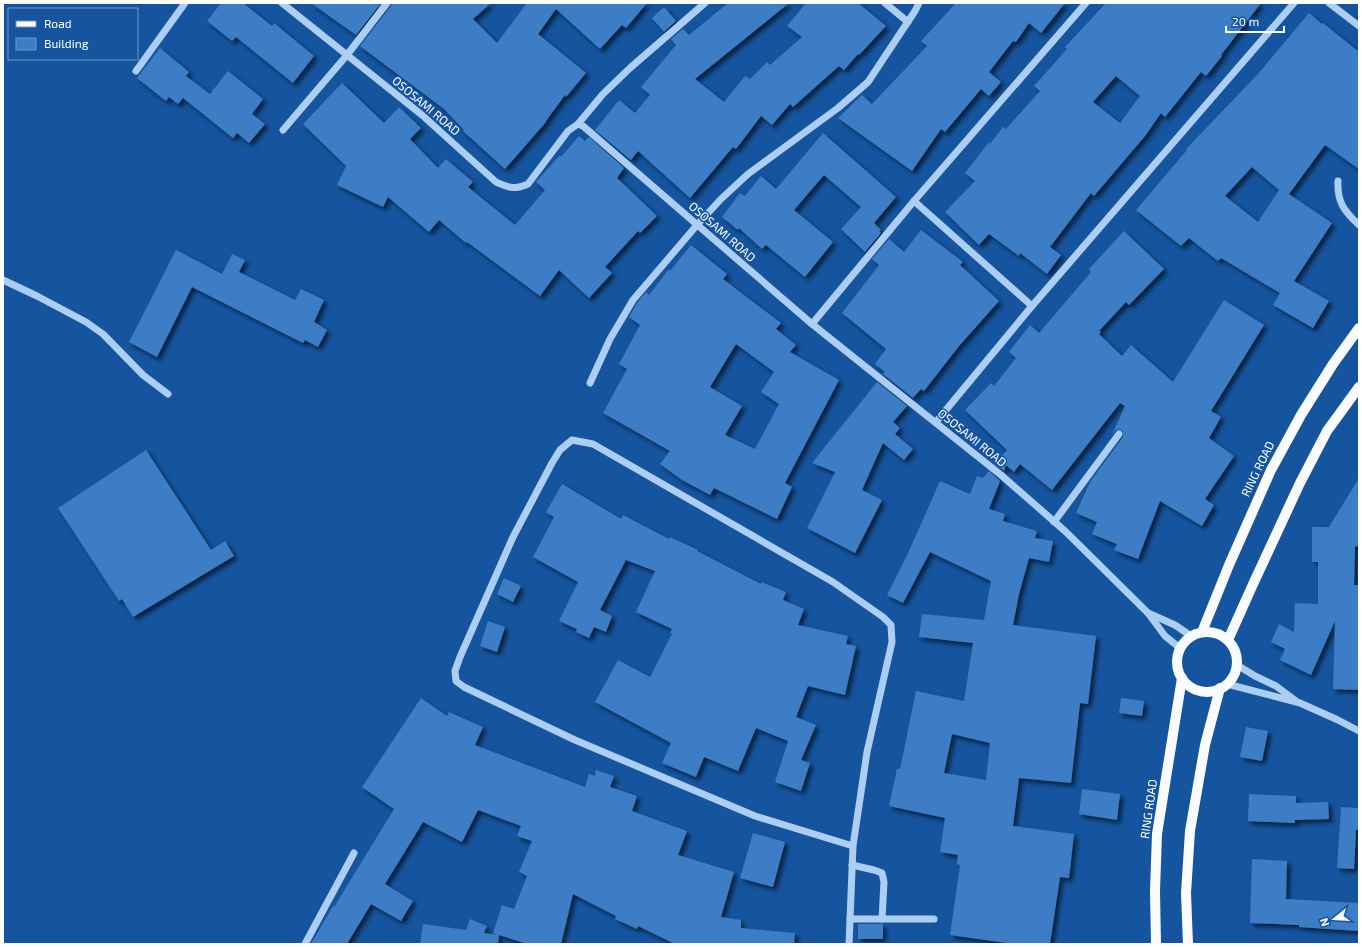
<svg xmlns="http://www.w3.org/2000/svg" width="1362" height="947" font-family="'Exo 2',sans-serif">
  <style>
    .building { fill: #3d7dc5; fill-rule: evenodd; filter: url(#shadow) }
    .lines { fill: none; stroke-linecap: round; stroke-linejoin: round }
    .minor { stroke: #accef3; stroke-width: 7 }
    .major { stroke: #f9fbff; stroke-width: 10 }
    .labels { text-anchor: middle; stroke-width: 3; stroke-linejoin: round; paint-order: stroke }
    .street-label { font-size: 12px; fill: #fff; stroke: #15549e }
  </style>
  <defs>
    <filter id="shadow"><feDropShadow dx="3.5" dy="3.5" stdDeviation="2" flood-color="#0009"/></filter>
  </defs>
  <rect width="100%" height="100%" fill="#15549e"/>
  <g class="building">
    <path d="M221 3H243L272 26 274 23 314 56 293 83 236 37 232 41 207 21Z"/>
    <path d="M311 3H381L356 35Z"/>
    <path d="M392 3H491L473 19 497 43 527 3H647L626 28 622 25 600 49 556 9 538 34 586 73 566 97 565 95 546 121V122L505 169 463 131 464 130 444 109 360 46 391 6Z"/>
    <path d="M728 3H789L695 79 724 102 745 76 750 79 767 62 770 65 802 37 787 26 806 3H858L886 26 859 55 858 54 844 70 839 66 793 107 790 104 772 125 761 116 736 149 733 147 690 198 638 151 631 160 595 130 619 100 635 113 650 95 641 87 676 45 671 39 683 29 689 35Z"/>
    <path d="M956 3H1065L1041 33 1029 23 1016 42 1013 41 989 72 1001 82 989 96 981 89 945 132 941 129 912 171 838 118 862 95 872 104 927 46 921 41Z"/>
    <path d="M1106 3H1261L1221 55 1222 56 1206 76 1201 72 1165 117 1161 113 1145 136 1094 196 1091 193 1050 247 1061 255 1047 274 1020 253 1019 256 989 234 979 245 945 212 975 181 965 173 989 142 990 144 1003 127 1006 129 1040 91 1034 86 1067 49 1065 47ZM1116 76 1140 96 1120 123 1093 102Z"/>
    <path d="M664 7 676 21 664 32 652 18Z"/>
    <path d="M1309 13 1322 24 1323 23 1359 52V169L1325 145 1289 194 1332 223 1294 281 1329 301 1313 328 1273 305 1280 293 1221 258 1218 261 1189 238 1181 246 1136 210 1187 150 1186 149 1258 74ZM1252 167 1279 190 1258 222 1225 196Z"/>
    <path d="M160 48 189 72 186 76 210 94 228 71 263 99 252 114 265 124 249 143 237 133 233 138 183 98 178 104 169 97 166 101 137 78Z"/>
    <path d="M342 83 384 123 399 107 421 128 410 139 438 168 446 159 473 182 468 187 515 225 545 190 536 182 560 155 561 157 579 136 585 141 589 137 624 168 617 178 657 216 640 233 638 231 605 267 612 273 589 298 559 270 540 296 467 242 466 243 439 220 429 232 388 197 383 207 337 185 346 166 303 124Z"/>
    <path d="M823 133 896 197 874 223 881 230 879 231 881 233 865 252 841 229 861 207 824 175 794 210 833 242 805 277 766 245 762 249 739 228 738 230 722 217 740 193 745 196 761 176 776 189Z"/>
    <path d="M921 230 963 262 960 265 999 301 959 346 924 391 921 389 913 398 883 374 885 372 875 364 886 349 842 313 879 265 872 259 889 239 904 252Z"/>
    <path d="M1124 231 1164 269 1129 305 1126 302 1099 331 1101 332 1099 334 1122 356 1131 345 1173 382 1224 300 1264 325 1211 411 1221 417 1209 438 1234 456 1205 499 1214 505 1202 526 1160 501 1138 559 1114 550 1117 544 1092 534 1097 522 1076 513 1090 482 1123 437V432L1119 429 1115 431 1111 437 1125 406 1120 403 1052 490 1020 464 1014 472 1006 465 1004 471 995 464 1007 450 965 410 991 383 994 386 1016 358 1009 352 1030 325 1039 333 1091 272 1089 269Z"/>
    <path d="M691 245 727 274 723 279 781 323 776 329 796 345 790 352 839 380 785 483 792 487 777 519 714 488 710 495 682 480 660 464 670 451 603 413 627 369 619 364 640 325 629 317 637 303 646 292 649 295 669 269 670 271ZM736 344 774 372 761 392 779 404 755 449 725 435 742 406 710 387Z"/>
    <path d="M176 250 222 274 232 254 245 260 239 272 295 300 301 289 324 300 314 322 327 330 318 347 305 340 303 343 192 287 157 357 129 342Z"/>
    <path d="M877 382 907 406 893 422 900 428 895 434 913 449 904 460 883 443 862 490 882 500 855 553 807 528 835 472 812 463Z"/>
    <path d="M146 450 211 550 225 541 234 556 133 617 122 599 119 601 58 508Z"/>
    <path d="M989 471 1000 481 989 509 1005 514 1003 521 1037 531 1035 538 1053 541 1049 562 1029 558 1019 594 1013 625 1096 636 1088 704 1080 703 1071 783 1019 778 1013 826 1074 834 1069 878 1060 877 1050 944H1014L950 935 960 865 957 864 958 855 940 852 945 818 889 806 897 769H900L916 691 964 701 973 643 919 637 922 614 984 620 991 581 930 552 903 603 887 595 909 551 940 481 970 494 977 476 983 478ZM952 734 990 743 986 780 944 773Z"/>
    <path d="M1359 478V547L1355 546 1354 585H1359V690L1333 689 1335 621 1311 675 1280 660 1285 649 1271 642 1279 624 1294 632 1295 603 1318 604V562H1312V527H1329Z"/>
    <path d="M562 484 621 519 623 515 669 539 670 537 698 550 697 551 761 584V582L786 592 783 600 804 609 798 625 848 636 846 644 856 646 845 695 808 686 796 717 816 725 801 760 810 763 801 791 775 782 788 741 756 728 738 771 704 757 696 777 662 763 671 743 595 702 618 660 650 677 672 634 670 633 672 629 636 612 655 571 626 560 600 610 612 616 606 632 594 627 589 638 576 632 577 629 559 621 578 582 533 557 554 517 546 512Z"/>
    <path d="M504 578 521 586 513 602 497 594Z"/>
    <path d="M488 621 505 627 497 652 480 646Z"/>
    <path d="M421 698 447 716 449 712 483 727 475 745 585 787 589 774 595 776 596 770 614 776 610 787 637 796 632 811 687 831 678 855 734 872 721 917 741 920V928L795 933 794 944H675L638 926 637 929 615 919 616 916 573 894 561 944H527L499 935 498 944H420L423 924 466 930 470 919 487 926 484 933 498 935 493 933 502 905 514 909 527 876 519 872 532 841 517 836 521 826 478 810 462 842 423 822 385 884 413 901 401 921 371 904 347 944H311L333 906 334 907 394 809 362 787Z"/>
    <path d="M1121 698 1144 701 1142 716 1119 713Z"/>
    <path d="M1246 727 1268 731 1262 761 1240 757Z"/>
    <path d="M1082 789 1120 794 1117 820 1079 814Z"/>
    <path d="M1249 794 1296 796V803L1328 802 1329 819 1295 820V823L1248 821Z"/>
    <path d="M1341 807 1359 808V830H1356L1354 869 1337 868Z"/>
    <path d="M753 833 785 842 773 887 740 878Z"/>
    <path d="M1252 859 1287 861 1286 899 1359 903V931L1299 927V925L1250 923Z"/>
    <rect x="858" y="924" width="25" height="15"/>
  </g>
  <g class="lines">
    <g class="minor">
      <path d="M282 3 422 115 496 182C510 188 514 190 528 184L568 131 578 124 583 126 812 324 1001 475 1065 531 1148 613 1165 636 1180 648"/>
      <path d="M885 3 908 22"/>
      <path d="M1329 3 1359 26"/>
      <path d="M136 71 185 3"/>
      <path d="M578 124 603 94 630 68 705 3"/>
      <path d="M283 130 347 55 387 3"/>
      <path d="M1338 181C1337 202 1344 211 1359 225"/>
      <path d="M914 201 1032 306"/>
      <path d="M3 280 37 296 86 322 103 334 143 375 168 394"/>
      <path d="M812 324 914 201 1086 3"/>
      <path d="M590 383 610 339 633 300 697 225 721 199 748 174 838 108 868 82 915 11 919 3"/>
      <path d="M936 422 1032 306 1294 3"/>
      <path d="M1054 522 1119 434"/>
      <path d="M1148 613 1175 625 1191 636"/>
      <path d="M1237 665 1255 676 1276 686 1296 701"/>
      <path d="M1227 684 1300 703 1338 720 1359 731"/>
      <path d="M852 865 874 870 882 873 884 882 882 919"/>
      <path d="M850 919H934"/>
      <path d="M305 944 354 853"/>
      <path d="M849 944 853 846 867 752 892 642 891 625 883 617 833 582 593 444 572 440 560 450 552 463 513 537 460 657 455 671 456 681 464 687 575 740 755 816 853 846"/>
    </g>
    <g class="major">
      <path d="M1202 632 1229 565 1271 470 1301 415 1333 364 1359 328"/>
      <circle cx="1207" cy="662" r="30"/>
      <path d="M1228 640 1254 582 1300 483 1327 431 1359 387"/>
      <path d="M1156 944 1155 891 1157 834 1182 678"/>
      <path d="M1188 944 1186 893 1190 831 1205 745 1220 688"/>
    </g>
  </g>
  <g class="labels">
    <g class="street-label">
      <text transform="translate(426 106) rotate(40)" y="4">OSOSAMI ROAD</text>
      <text transform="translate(722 232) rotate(41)" y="4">OSOSAMI ROAD</text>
      <text transform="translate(972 438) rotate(39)" y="4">OSOSAMI ROAD</text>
      <text transform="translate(1258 469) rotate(-64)" y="4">RING ROAD</text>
      <text transform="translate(1149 809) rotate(-82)" y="4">RING ROAD</text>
    </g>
  </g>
  <rect width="1362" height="947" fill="none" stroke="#ffffff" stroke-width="8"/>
  <rect x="8" y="8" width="130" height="52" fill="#15549e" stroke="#7398c5"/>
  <rect x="16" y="21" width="20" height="6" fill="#f9fbff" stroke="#7398c5"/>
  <text x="44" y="28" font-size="12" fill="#ffffff">Road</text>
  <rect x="16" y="38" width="20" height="12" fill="#3d7dc5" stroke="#7398c5"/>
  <text x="44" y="48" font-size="12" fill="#ffffff">Building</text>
  <g transform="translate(1334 919) rotate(252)" stroke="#15549e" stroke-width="3" paint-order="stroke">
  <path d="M0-3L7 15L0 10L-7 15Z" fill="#ffffff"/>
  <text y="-6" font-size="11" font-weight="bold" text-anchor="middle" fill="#ffffff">N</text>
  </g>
  <path d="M1226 26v6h58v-6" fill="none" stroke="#ffffff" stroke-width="2"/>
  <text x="1232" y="26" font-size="12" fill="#ffffff" stroke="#15549e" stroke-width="3" paint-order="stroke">20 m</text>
</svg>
